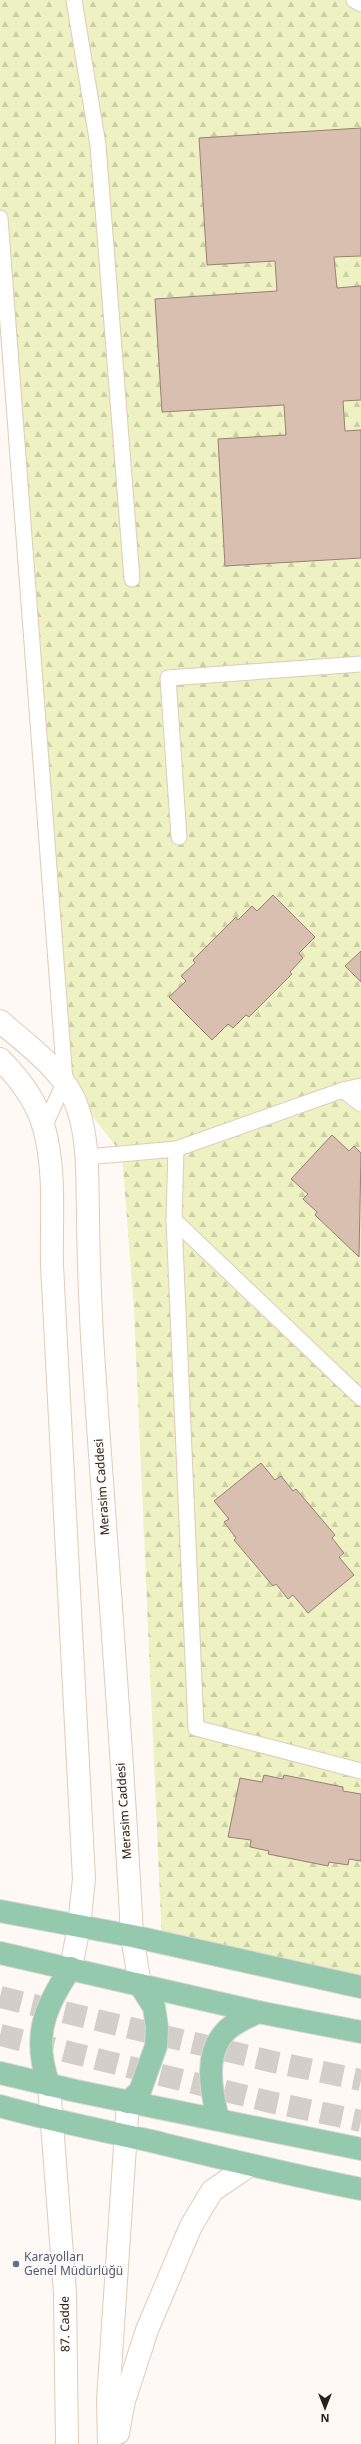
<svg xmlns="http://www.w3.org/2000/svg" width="361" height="2444" font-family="'Noto Sans',sans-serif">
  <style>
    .forest { fill: url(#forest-firs) }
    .building { fill: #d8bfaf; stroke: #988171 }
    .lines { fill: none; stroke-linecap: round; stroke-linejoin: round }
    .primary-tunnel { stroke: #d3cec9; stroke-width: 22; stroke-dasharray: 22 11; stroke-linecap: butt }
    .service-casing { stroke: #e1cbb8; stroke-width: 17 }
    .minor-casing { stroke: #e1cbb8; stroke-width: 24 }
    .tertiary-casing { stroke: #e1cbb8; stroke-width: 24 }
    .primary-casing { stroke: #d8d7d6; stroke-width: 24 }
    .service { stroke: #fff; stroke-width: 15 }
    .minor { stroke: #fff; stroke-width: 22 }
    .tertiary { stroke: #fff; stroke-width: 22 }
    .primary { stroke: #94c9ad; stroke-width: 22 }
    .service-dot { fill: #5c6f8a; stroke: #fef9f5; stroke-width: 1.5 }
    .labels { text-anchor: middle; stroke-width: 3; stroke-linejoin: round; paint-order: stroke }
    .street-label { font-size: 12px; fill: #29211a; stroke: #fef9f5 }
    .service-label { font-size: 12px; fill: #4e5e75; stroke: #fef9f5; text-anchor: start }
  </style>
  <defs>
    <pattern id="forest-firs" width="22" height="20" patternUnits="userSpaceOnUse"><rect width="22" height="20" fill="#eef1c2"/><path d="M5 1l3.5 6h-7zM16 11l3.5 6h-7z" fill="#cccea6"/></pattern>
  </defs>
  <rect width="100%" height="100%" fill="#fef9f5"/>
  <path class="forest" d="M0 0H361V1987L162 1943 134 1309 122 1154 65 1081 0 218Z"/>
  <g class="building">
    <path d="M361 128V256L334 257 337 288 361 286V400L343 401 345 431 361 430V558L225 566 218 439 286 435 284 405 162 412 155 299 277 291 275 261 207 265 199 138Z"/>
    <path d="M273 895 315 937 299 953 303 958 290 972 292 974 249 1017 246 1015 233 1028 228 1024 212 1040 169 997 186 981 181 976 195 963 193 960 236 917 238 920 252 906 257 911Z"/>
    <path d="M361 951V982L345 966Z"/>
    <path d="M332 1135 349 1151 354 1146 361 1153 359 1257 315 1215 317 1212 303 1199 308 1194 291 1179Z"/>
    <path d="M261 1463 275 1480 281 1476 293 1491 296 1489 335 1535 332 1538 344 1553 339 1557 354 1575 308 1613 293 1595 288 1599 276 1584 273 1586 234 1540 236 1538 224 1522 229 1519 214 1501Z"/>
    <path d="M264 1775 283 1779 284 1775 343 1787V1791L361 1794V1861L349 1859 348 1865 329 1862 328 1866 268 1854 269 1851 250 1847 251 1840 228 1837 240 1778 262 1782Z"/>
  </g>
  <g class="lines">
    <g class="primary-tunnel">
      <path d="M0 1997 274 2062 361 2080"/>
      <path d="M0 2035 270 2102 361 2121"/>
    </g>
    <g class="service-casing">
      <g id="service">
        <path d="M74 0 98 145 132 579"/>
        <path d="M354 0 361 4"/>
        <path d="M0 218 65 1081 44 1127"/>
        <path d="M179 837 168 678 361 664"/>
        <path d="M361 1086 343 1090 176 1149 174 1220 196 1728 361 1771"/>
        <path d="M343 1090 361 1104"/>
        <path d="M87 1157 176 1149"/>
        <path d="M174 1220 361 1398"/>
      </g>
    </g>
    <g class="minor-casing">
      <g id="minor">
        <path d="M0 1021C29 1047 66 1071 78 1109 89 1142 87 1178 88 1213 88 1254 90 1295 92 1337 105 1537 122 1736 132 1936L140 1985"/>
        <path d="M0 1059C19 1078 37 1101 44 1128 56 1171 51 1220 52 1265L84 1879 79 1926 71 1968"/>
      </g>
    </g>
    <g class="tertiary-casing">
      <g id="tertiary">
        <path d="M49 2085 65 2293 67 2444"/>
        <path d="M118 2433 124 2401 147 2330 191 2226 212 2191 250 2165"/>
        <path d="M109 2444 108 2400 128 2102"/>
      </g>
    </g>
    <g class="primary-casing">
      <g id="primary">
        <path d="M0 1911 132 1936 361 1987"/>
        <path d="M0 1953 258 2012 361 2032"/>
        <path d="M0 2073 76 2091 361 2149"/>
        <path d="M49 2085C32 2038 44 2007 71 1968"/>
        <path d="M128 2102 140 2091 156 2046 157 2027 154 2007 140 1985"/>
        <path d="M0 2106C50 2120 100 2130 151 2141 221 2158 290 2175 361 2189"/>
        <path d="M218 2119C211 2090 203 2052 228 2029 236 2022 248 2017 258 2012"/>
      </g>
    </g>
    <use href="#service" class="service"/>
    <use href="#minor" class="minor"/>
    <use href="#tertiary" class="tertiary"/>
    <use href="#primary" class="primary"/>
  </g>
  <circle class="service-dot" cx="16" cy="2264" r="4"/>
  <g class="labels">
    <g class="street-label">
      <text transform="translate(102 1487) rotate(-94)" y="4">Merasim Caddesi</text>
      <text transform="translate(124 1811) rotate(-94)" y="4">Merasim Caddesi</text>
      <text transform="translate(65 2324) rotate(-91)" y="4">87. Cadde</text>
    </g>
    <g class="service-label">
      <text x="24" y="2261">Karayolları<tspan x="24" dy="14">Genel Müdürlüğü</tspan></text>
    </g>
  </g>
  <g transform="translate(325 2408) rotate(180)" stroke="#fef9f5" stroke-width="3" paint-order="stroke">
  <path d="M0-3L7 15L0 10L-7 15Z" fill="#29211a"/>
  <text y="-6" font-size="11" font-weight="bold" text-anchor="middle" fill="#29211a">N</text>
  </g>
</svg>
